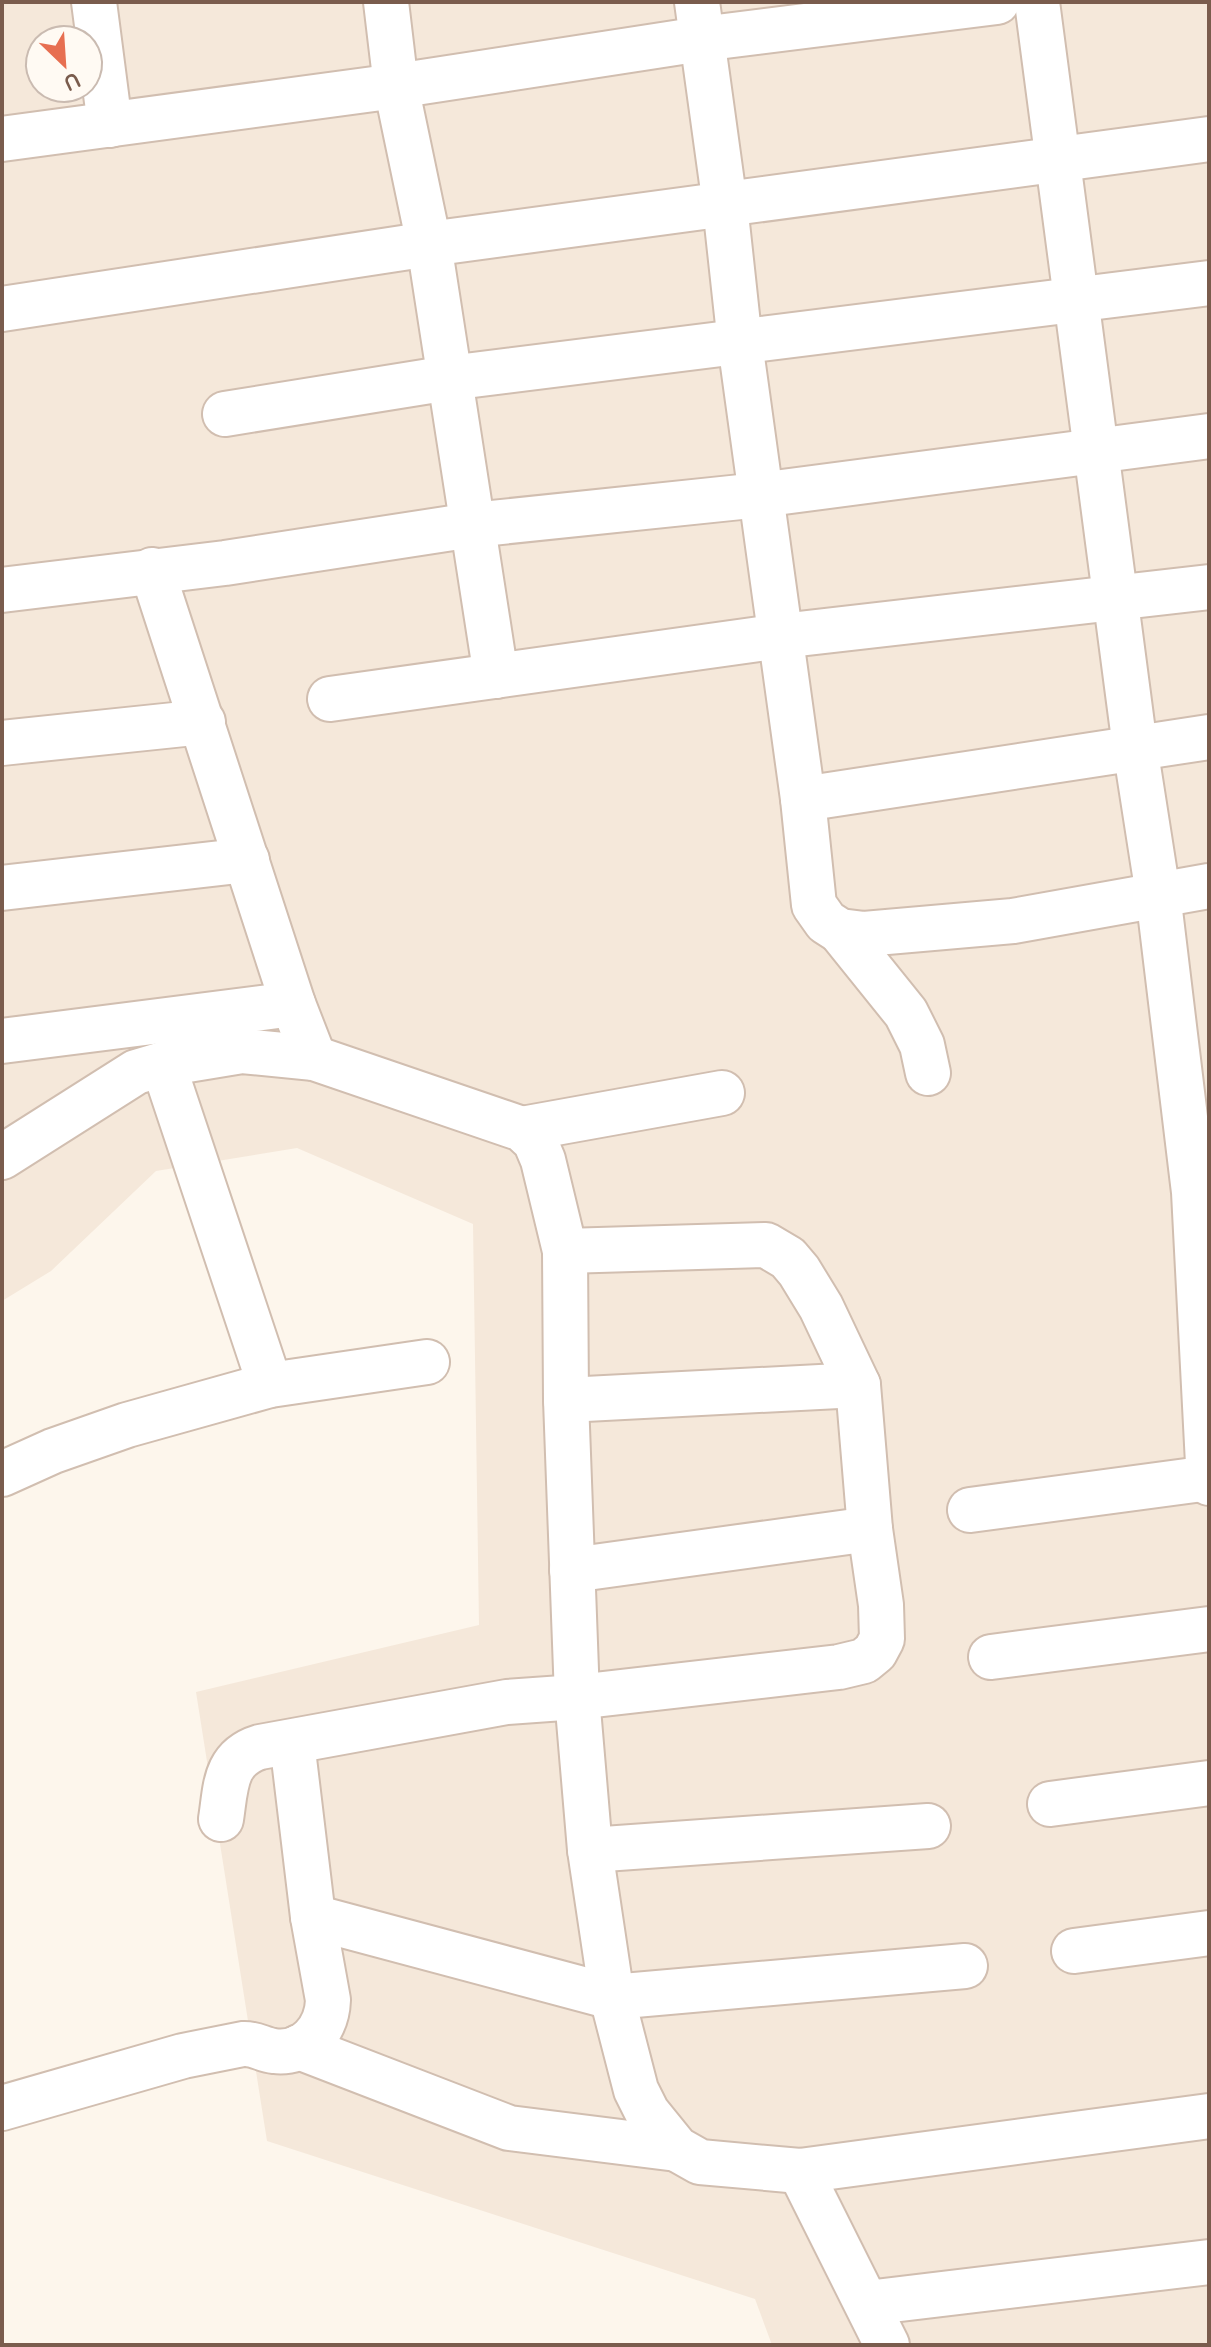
<svg xmlns="http://www.w3.org/2000/svg" width="1211" height="2347" font-family="Quicksand,sans-serif">
  <style>
    .residential { fill: #f5e8da; fill-rule: evenodd }
    .lines { fill: none; stroke-linecap: round; stroke-linejoin: round }
    .minor-casing { stroke: #d1beb0; stroke-width: 48 }
    .minor { stroke: #fff; stroke-width: 44 }
  </style>
  <rect width="100%" height="100%" fill="#fdf6ec"/>
  <path class="residential" d="M2 2H1209V2345H772L755 2299 267 2141 196 1692 479 1625 473 1224 297 1148 156 1171 51 1271 2 1301ZM40 40H88V88H40Z"/>
  <g class="lines">
    <g class="minor-casing">
      <g id="minor">
        <path d="M94 2 110 125"/>
        <path d="M386 2 396 86 429 244 496 676"/>
        <path d="M697 2 725 205 740 343 803 799 814 905 826 922 840 931 864 934 1013 921 1209 886"/>
        <path d="M1037 2 1135 747 1158 894 1194 1192 1209 1483"/>
        <path d="M2 139 396 86 701 39 997 2"/>
        <path d="M2 309 429 244 1209 139"/>
        <path d="M225 414 449 378 1209 283"/>
        <path d="M152 570 293 1004 314 1058"/>
        <path d="M2 590 225 563 472 525 760 495 1209 436"/>
        <path d="M330 699 781 636 1209 587"/>
        <path d="M2 743 203 722"/>
        <path d="M803 799 1209 737"/>
        <path d="M2 888 247 860"/>
        <path d="M840 931 906 1013 922 1045 928 1073"/>
        <path d="M2 1041 293 1004"/>
        <path d="M163 1064 270 1385"/>
        <path d="M522 1129 722 1093"/>
        <path d="M2 1157 136 1072 163 1064 242 1051 314 1058 522 1129 535 1141 543 1160 565 1251 566 1400 577 1697 590 1850 612 1997 636 2090 647 2112 677 2149 700 2162 800 2171 1209 2116"/>
        <path d="M566 1400 858 1385"/>
        <path d="M2 1474 53 1451 127 1425 270 1385 427 1362"/>
        <path d="M970 1510 1209 1478"/>
        <path d="M572 1570 870 1529"/>
        <path d="M991 1657 1209 1629"/>
        <path d="M1050 1804 1209 1783"/>
        <path d="M221 1819C226 1787 224 1758 260 1747L507 1702 577 1697 839 1667 864 1661 875 1652 882 1639 881 1605 870 1529 858 1385 821 1307 799 1271 788 1258 766 1245 565 1251"/>
        <path d="M590 1850 928 1826"/>
        <path d="M313 1917 612 1997 965 1966"/>
        <path d="M1074 1951 1209 1933"/>
        <path d="M299 2047 509 2128 677 2149"/>
        <path d="M2 2108 183 2056 243 2044C255 2043 263 2050 274 2051 306 2055 327 2029 328 2000L313 1917 292 1742"/>
        <path d="M800 2171 887 2345"/>
        <path d="M867 2303 1209 2262"/>
      </g>
    </g>
    <use href="#minor" class="minor"/>
  </g>
  <rect width="1211" height="2347" fill="none" stroke="#7a5c4d" stroke-width="8"/>
  <g transform="translate(64 64) rotate(155)"><circle r="38" fill="#fffaf3" stroke="#cabbb1" stroke-width="2"/>
  <path d="M0-6L14 30L0 20L-14 30Z" fill="#e76f51"/>
  <text y="-12" font-size="22" font-weight="bold" text-anchor="middle" fill="#7a5c4d">U</text>
  </g>
</svg>
